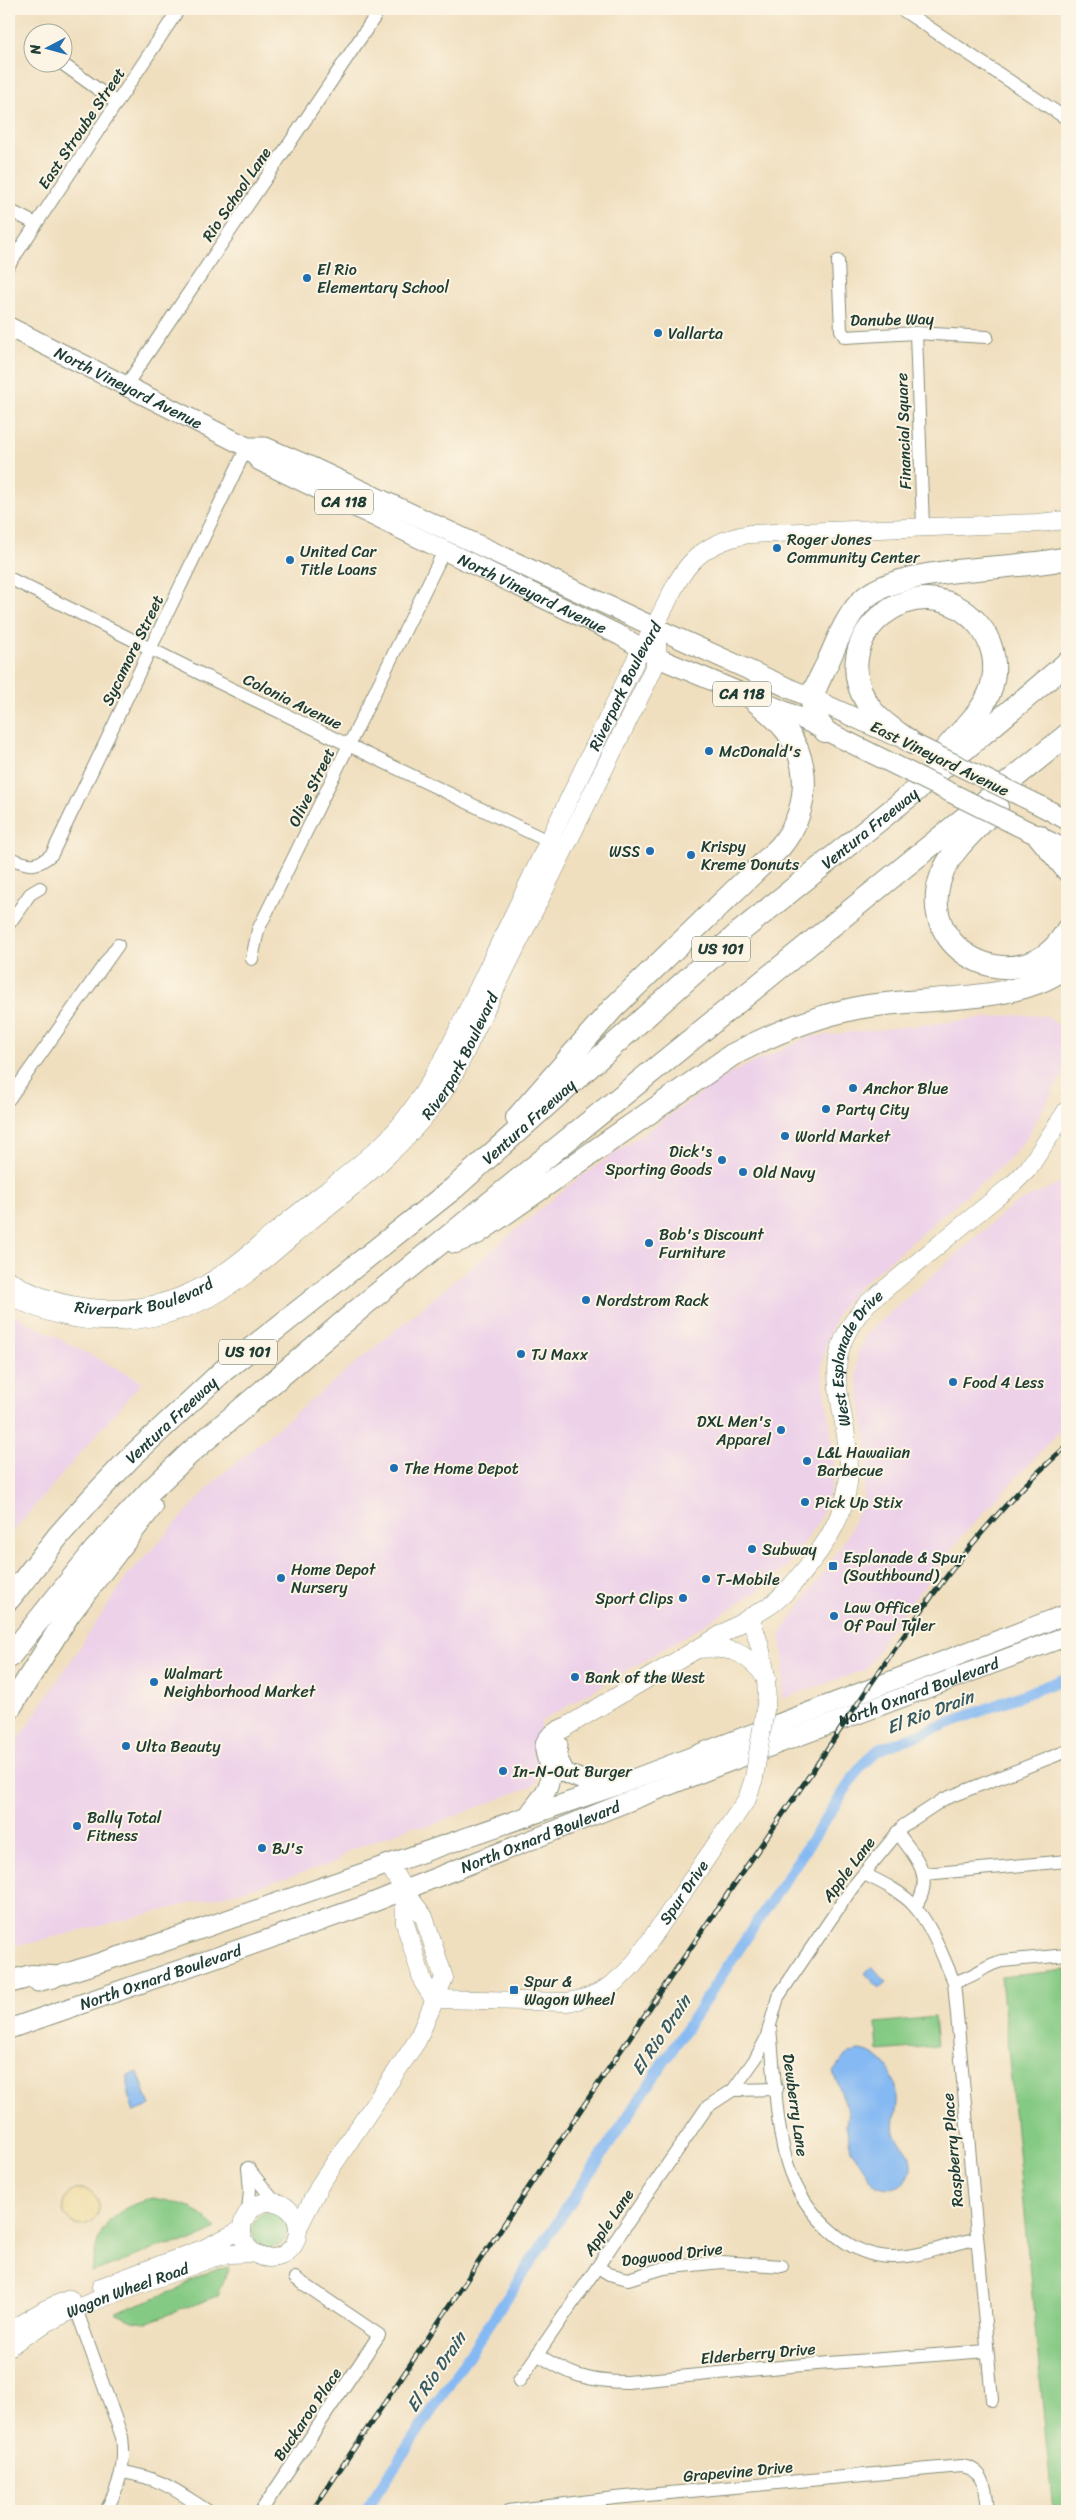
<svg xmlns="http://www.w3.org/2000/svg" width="1076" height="2520" font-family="Sriracha,sans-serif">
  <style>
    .built { fill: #edd1e9 }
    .green { fill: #85ca84; stroke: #52845c }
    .sand { fill: #eeda9e; stroke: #868c69 }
    .water { fill: #85b9f3; stroke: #527b94 }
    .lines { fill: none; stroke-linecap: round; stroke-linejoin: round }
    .canal { stroke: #85b9f3; stroke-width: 11 }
    .street-casing { stroke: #888e7a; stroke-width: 14 }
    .secondary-casing { stroke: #888e7a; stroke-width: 19 }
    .primary-casing { stroke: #888e7a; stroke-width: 21 }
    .highway-casing { stroke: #888e7a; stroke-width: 24 }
    .street { stroke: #fff; stroke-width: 12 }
    .secondary { stroke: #fff; stroke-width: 18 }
    .primary { stroke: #fff; stroke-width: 19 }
    .highway { stroke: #fff; stroke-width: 22 }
    .rail-casing { stroke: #1f3d34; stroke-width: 5 }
    .rail { stroke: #fcf5e5; stroke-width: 3; stroke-dasharray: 9; stroke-linecap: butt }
    .secondary-bridge-casing { stroke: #888e7a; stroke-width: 19; stroke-linecap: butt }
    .primary-bridge-casing { stroke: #888e7a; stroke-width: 21; stroke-linecap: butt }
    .secondary-bridge { stroke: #fff; stroke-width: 18 }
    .primary-bridge { stroke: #fff; stroke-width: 19 }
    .poi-dot { fill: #1f6fb2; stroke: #fcf5e5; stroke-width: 2 }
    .labels { text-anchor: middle; stroke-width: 4; stroke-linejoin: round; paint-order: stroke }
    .shield { fill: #fcf5e5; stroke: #617469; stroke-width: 1 }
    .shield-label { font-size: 15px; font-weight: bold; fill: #1f3d34 }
    .street-label { font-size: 16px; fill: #1f3d34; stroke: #fcf5e5 }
    .poi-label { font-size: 16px; fill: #1f3d34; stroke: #fcf5e5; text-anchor: start }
    .water-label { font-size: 18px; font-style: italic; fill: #385c64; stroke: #fcf5e5 }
  </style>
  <rect width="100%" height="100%" fill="#fcf5e5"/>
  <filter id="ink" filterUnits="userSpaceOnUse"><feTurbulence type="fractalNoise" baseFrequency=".02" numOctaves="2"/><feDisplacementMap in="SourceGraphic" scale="10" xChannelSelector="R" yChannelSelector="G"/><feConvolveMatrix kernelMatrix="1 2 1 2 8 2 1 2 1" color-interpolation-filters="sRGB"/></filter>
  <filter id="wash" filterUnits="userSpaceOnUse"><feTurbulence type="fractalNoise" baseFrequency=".0096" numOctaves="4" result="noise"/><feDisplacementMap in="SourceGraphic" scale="20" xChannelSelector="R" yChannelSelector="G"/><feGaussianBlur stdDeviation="1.12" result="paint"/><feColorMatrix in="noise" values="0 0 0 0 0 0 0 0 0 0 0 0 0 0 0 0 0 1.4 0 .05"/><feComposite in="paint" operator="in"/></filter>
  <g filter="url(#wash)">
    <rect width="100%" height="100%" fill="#f0dfbf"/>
    <g class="built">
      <path d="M1014 1015 1046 1016 1067 1032V1067L1024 1142 1002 1165 856 1289 838 1312 826 1343 822 1365 834 1456 832 1484 820 1519 788 1565 762 1588 719 1616 542 1721 535 1742 539 1775 535 1784 529 1787 427 1827 413 1826 346 1852 335 1862 254 1888 22 1945 9 1944V1757L12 1749 128 1575 220 1476 572 1183 729 1074 809 1037Z"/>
      <path d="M1067 1142V1423L961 1537 886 1636 867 1669 782 1699 784 1663 780 1635 846 1539 862 1502 868 1454 857 1380V1354L866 1334 1011 1206 1063 1181V1149Z"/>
      <path d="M9 1312 142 1382 9 1536Z"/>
    </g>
    <g class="green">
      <path d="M1067 1970V2511H1053L1001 1977Z"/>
      <path d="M934 2017 937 2046 878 2051 876 2023Z"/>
      <path d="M153 2198C184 2204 194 2204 216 2229L192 2241 166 2245 92 2272C96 2227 110 2211 153 2198Z"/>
      <circle cx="270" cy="2230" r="18"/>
      <path d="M229 2267 218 2296 145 2323 132 2321 115 2313 181 2288 191 2280 213 2270Z"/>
    </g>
    <circle class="sand" cx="81" cy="2207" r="18"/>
    <g class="water">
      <path d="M872 1966 886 1982 879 1988 865 1973Z"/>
      <path d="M858 2051C884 2052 899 2079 897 2103 896 2113 893 2125 895 2134 897 2140 903 2144 906 2149 914 2161 913 2179 900 2186 892 2191 883 2189 875 2185L851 2150 846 2124 848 2110 833 2072 846 2055Z"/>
      <path d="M138 2072 150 2106 134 2112 128 2094V2076Z"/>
    </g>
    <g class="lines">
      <path class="canal" d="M365 2511 861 1766 878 1750 1067 1678"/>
    </g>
  </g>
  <g filter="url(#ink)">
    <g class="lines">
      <g class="street-casing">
        <g id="street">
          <path d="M901 9 1067 119"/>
          <path d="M60 62 117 103"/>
          <path d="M9 210 36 224"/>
          <path d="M838 261 841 330 845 337 916 333 987 337"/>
          <path d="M9 265 179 9"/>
          <path d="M916 333 923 527"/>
          <path d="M125 387 374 18"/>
          <path d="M9 578 203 675 556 845"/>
          <path d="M9 858C29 865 35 869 52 854L247 447"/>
          <path d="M9 924 30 894 40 888"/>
          <path d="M252 959 258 930 444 551"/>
          <path d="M9 1099 118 945"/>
          <path d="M897 1832C915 1856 936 1877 915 1907"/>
          <path d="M864 1874C881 1882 904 1893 916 1908 933 1929 943 1957 954 1982L992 2400"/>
          <path d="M924 1874 1067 1861"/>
          <path d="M954 1982C976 1977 984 1965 1002 1961L1067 1955"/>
          <path d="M770 2029C775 2072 775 2131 790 2172 805 2212 846 2257 892 2257 921 2258 948 2243 977 2239"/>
          <path d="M733 2090 756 2058 766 2039 778 1997 852 1888 903 1826 944 1799 1067 1751"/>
          <path d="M248 2168 250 2190 248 2211"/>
          <path d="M248 2168 274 2201"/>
          <path d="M598 2267 609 2274 628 2279 664 2268 721 2262 782 2266"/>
          <path d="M74 2303 122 2437C126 2466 119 2486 106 2511"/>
          <path d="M537 2354C569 2375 589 2382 627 2382L791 2366 987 2351"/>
          <path d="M519 2381 707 2107 733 2090 777 2089"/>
          <path d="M123 2472C163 2479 175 2490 208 2511"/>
          <path d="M261 2511 379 2335 295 2278"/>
          <path d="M508 2511 615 2498 961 2466C986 2469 986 2490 988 2511"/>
        </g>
      </g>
      <g class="secondary-casing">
        <g id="secondary">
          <path id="s1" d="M9 1280C59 1313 131 1318 187 1294 228 1276 262 1242 297 1214 327 1190 359 1167 387 1140 412 1115 429 1083 447 1053L641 649C678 596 673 548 749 534L1037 523 1067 520"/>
          <path id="s2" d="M9 1295C81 1334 166 1329 234 1283 261 1265 285 1242 310 1221 355 1185 401 1149 436 1102 456 1076 468 1045 482 1016L649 678 658 658 657 644"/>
          <path d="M750 1617C761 1645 769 1674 766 1704"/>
          <path d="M696 1649C732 1647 744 1650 767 1678"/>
          <path id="s3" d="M564 1728 766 1608C784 1597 797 1579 811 1562 832 1536 849 1503 849 1468 848 1401 813 1362 868 1303L1014 1183 1028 1169 1067 1110"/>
          <path d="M404 1890 405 1923 423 1982 434 1999"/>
          <path id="s4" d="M434 1999 567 2002C597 1998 617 1984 636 1961L747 1799 754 1778"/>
          <circle cx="270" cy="2230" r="28"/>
          <path d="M299 2226 321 2183 417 2041 444 1978 424 1917 404 1890 389 1865"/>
          <path d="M101 2287 203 2249 241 2230"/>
          <path d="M9 2331 46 2309 70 2299"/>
          <path id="s5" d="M9 2347C63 2305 148 2283 212 2258L230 2254 253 2253"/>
        </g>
      </g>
      <g class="primary-casing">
        <g id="primary">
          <path id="s6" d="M9 327 247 447H265L314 468 656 628 893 735"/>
          <path id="s7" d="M247 447 260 461 621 636 658 658 794 715 887 761"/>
          <path d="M1041 806 1067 820"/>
          <path d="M1018 826 1067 850"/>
          <path d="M558 1745 557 1757 565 1773 590 1783 613 1786"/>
          <path d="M528 1816C534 1806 547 1794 549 1783 555 1757 528 1744 564 1728"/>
          <path d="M38 1982 143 1949 615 1786 1067 1614"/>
          <path id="s8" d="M9 2029 364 1906 718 1766 1067 1636"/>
        </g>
      </g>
      <g class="highway-casing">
        <g id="highway">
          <path d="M825 731C804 704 812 694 826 666 837 643 846 614 866 597 904 565 1016 571 1067 558"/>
          <path d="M912 743C899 733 881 723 871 709 818 636 921 558 978 624 991 639 997 660 993 680 988 711 959 730 942 754"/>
          <path d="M997 807C979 827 952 848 942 874 911 954 1025 1006 1067 930"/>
          <path d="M1039 836 1067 870"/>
          <path d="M517 1118 613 1008 780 847C808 813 813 766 786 730 777 718 764 708 752 698"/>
          <path d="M455 1242 477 1233 732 1055C772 1034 812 1017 857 1008 914 996 1025 1005 1067 965"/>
          <path id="s9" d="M9 1599 59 1535 92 1498 130 1458 223 1371 454 1188 741 931 908 797 1067 663"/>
          <path d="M9 1657 95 1550 150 1491 190 1453 365 1304 1067 735"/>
          <path d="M9 1709 69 1614 151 1507"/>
          <path d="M9 1982 31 1976 52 1977"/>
        </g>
      </g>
      <use href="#street" class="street"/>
      <use href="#secondary" class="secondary"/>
      <use href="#primary" class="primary"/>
      <use href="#highway" class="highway"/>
      <g class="rail-casing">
        <path id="rail" d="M312 2511C472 2273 630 2033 794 1798 878 1677 954 1543 1067 1446"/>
      </g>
      <use href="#rail" class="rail"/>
      <g class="secondary-bridge-casing">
        <path id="secondary-bridge" d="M754 1778 766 1704"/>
      </g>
      <g class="primary-bridge-casing">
        <g id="primary-bridge">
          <path d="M912 743 1041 806"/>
          <path d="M887 761 1018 826"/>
        </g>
      </g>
      <use href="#secondary-bridge" class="secondary-bridge"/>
      <use href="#primary-bridge" class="primary-bridge"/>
    </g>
  </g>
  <g class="poi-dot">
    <circle cx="307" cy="278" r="5"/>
    <circle cx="658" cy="333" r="5"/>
    <circle cx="777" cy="548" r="5"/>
    <circle cx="290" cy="560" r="5"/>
    <circle cx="709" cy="751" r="5"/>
    <circle cx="650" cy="851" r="5"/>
    <circle cx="691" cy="855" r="5"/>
    <circle cx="853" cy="1088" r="5"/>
    <circle cx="826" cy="1109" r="5"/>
    <circle cx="785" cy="1136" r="5"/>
    <circle cx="722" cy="1160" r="5"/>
    <circle cx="743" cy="1172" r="5"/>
    <circle cx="649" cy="1243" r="5"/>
    <circle cx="586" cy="1300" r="5"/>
    <circle cx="521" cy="1354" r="5"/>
    <circle cx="953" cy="1382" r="5"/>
    <circle cx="781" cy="1430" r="5"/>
    <circle cx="807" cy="1461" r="5"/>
    <circle cx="394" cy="1468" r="5"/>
    <circle cx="805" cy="1502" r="5"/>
    <circle cx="752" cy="1549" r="5"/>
    <rect x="828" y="1561" width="10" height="10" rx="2.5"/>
    <circle cx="281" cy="1578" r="5"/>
    <circle cx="706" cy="1579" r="5"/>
    <circle cx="683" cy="1598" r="5"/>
    <circle cx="834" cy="1616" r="5"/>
    <circle cx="575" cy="1677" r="5"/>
    <circle cx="154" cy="1682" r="5"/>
    <circle cx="126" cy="1746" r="5"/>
    <circle cx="503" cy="1771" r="5"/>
    <circle cx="77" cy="1826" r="5"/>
    <circle cx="262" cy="1848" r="5"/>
    <rect x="509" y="1985" width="10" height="10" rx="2.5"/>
  </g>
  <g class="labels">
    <g class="shield">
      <rect x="315" y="489.5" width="58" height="25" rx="4"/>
      <rect x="713" y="681.5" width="58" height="25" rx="4"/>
      <rect x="692" y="936.5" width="58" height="25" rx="4"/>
      <rect x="219" y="1339.5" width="58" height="25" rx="4"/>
    </g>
    <g class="shield-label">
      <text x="344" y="507">CA 118</text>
      <text x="742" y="699">CA 118</text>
      <text x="721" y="954">US 101</text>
      <text x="248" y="1357">US 101</text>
    </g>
    <g class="street-label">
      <text transform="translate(81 128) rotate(-56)" y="6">East Stroube Street</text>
      <text transform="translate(236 194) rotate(-56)" y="6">Rio School Lane</text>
      <text transform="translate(892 319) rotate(-1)" y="6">Danube Way</text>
      <text dy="6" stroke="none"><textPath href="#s6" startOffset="134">North Vineyard Avenue</textPath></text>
      <text transform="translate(903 431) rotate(-92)" y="6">Financial Square</text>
      <text dy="6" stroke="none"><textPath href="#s7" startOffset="322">North Vineyard Avenue</textPath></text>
      <text transform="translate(132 650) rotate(-64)" y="6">Sycamore Street</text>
      <text dy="6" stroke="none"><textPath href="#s1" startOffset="952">Riverpark Boulevard</textPath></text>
      <text transform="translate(293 701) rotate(26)" y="6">Colonia Avenue</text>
      <text transform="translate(940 758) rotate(26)" y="6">East Vineyard Avenue</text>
      <text transform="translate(311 787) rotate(-64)" y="6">Olive Street</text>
      <text dy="6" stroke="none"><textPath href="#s9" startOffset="1158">Ventura Freeway</textPath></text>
      <text dy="6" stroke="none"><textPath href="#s2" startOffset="561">Riverpark Boulevard</textPath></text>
      <text dy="6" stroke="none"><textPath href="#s9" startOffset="708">Ventura Freeway</textPath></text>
      <text dy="6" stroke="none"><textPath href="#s1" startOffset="142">Riverpark Boulevard</textPath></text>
      <text dy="6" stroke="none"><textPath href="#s3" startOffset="519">West Esplanade Drive</textPath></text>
      <text dy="6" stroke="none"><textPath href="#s9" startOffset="242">Ventura Freeway</textPath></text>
      <text dy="6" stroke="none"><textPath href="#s8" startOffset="970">North Oxnard Boulevard</textPath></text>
      <text dy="6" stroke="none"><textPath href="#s8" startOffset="565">North Oxnard Boulevard</textPath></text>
      <text transform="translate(848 1869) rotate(-53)" y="6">Apple Lane</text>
      <text dy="6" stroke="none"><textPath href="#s4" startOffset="299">Spur Drive</textPath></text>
      <text dy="6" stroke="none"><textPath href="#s8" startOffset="160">North Oxnard Boulevard</textPath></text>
      <text transform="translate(796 2105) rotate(82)" y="6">Dewberry Lane</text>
      <text transform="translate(952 2150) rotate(-95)" y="6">Raspberry Place</text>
      <text transform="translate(608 2222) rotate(-56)" y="6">Apple Lane</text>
      <text transform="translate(672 2254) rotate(-7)" y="6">Dogwood Drive</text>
      <text dy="6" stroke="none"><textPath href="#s5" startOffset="132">Wagon Wheel Road</textPath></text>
      <text transform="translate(758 2353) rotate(-5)" y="6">Elderberry Drive</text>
      <text transform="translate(307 2414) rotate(-56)" y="6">Buckaroo Place</text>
      <text transform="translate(738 2471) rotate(-5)" y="6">Grapevine Drive</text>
    </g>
    <g class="poi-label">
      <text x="317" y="275">El Rio<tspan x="317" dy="18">Elementary School</tspan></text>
      <text x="668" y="339">Vallarta</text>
      <text x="787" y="545">Roger Jones<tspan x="787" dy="18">Community Center</tspan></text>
      <text x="300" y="557">United Car<tspan x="300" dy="18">Title Loans</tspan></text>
      <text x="719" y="757">McDonald's</text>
      <text x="701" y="852">Krispy<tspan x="701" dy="18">Kreme Donuts</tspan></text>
      <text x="640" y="857" text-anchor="end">WSS</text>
      <text x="863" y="1094">Anchor Blue</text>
      <text x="836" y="1115">Party City</text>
      <text x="795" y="1142">World Market</text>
      <text x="712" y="1157" text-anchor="end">Dick's<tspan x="712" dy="18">Sporting Goods</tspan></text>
      <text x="753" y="1178">Old Navy</text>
      <text x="659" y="1240">Bob's Discount<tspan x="659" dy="18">Furniture</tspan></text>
      <text x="596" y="1306">Nordstrom Rack</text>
      <text x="531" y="1360">TJ Maxx</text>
      <text x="963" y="1388">Food 4 Less</text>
      <text x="771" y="1427" text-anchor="end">DXL Men's<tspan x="771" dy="18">Apparel</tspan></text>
      <text x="817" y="1458">L&amp;L Hawaiian<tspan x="817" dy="18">Barbecue</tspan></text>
      <text x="404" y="1474">The Home Depot</text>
      <text x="815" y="1508">Pick Up Stix</text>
      <text x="762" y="1555">Subway</text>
      <text x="843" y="1563">Esplanade &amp; Spur<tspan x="843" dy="18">(Southbound)</tspan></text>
      <text x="291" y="1575">Home Depot<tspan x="291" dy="18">Nursery</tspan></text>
      <text x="716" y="1585">T-Mobile</text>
      <text x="673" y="1604" text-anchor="end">Sport Clips</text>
      <text x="844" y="1613">Law Office<tspan x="844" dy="18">Of Paul Tyler</tspan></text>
      <text x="164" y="1679">Walmart<tspan x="164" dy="18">Neighborhood Market</tspan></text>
      <text x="585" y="1683">Bank of the West</text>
      <text x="136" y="1752">Ulta Beauty</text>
      <text x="513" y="1777">In-N-Out Burger</text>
      <text x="87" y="1823">Bally Total<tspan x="87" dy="18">Fitness</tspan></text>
      <text x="272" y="1854">BJ's</text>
      <text x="524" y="1987">Spur &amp;<tspan x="524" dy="18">Wagon Wheel</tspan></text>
    </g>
    <g class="water-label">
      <text transform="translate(930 1712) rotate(-21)" y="6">El Rio Drain</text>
      <text transform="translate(661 2035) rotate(-56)" y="6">El Rio Drain</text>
      <text transform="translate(436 2372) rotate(-56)" y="6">El Rio Drain</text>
    </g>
  </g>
  <rect width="1076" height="2520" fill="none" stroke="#fcf5e5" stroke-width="30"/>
  <g transform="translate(48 48) rotate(264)"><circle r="24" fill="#fcf5e5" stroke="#a4ab9e"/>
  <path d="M0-4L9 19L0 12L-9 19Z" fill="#1f6fb2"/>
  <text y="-8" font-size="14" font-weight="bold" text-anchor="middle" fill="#1f3d34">N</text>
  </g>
</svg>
